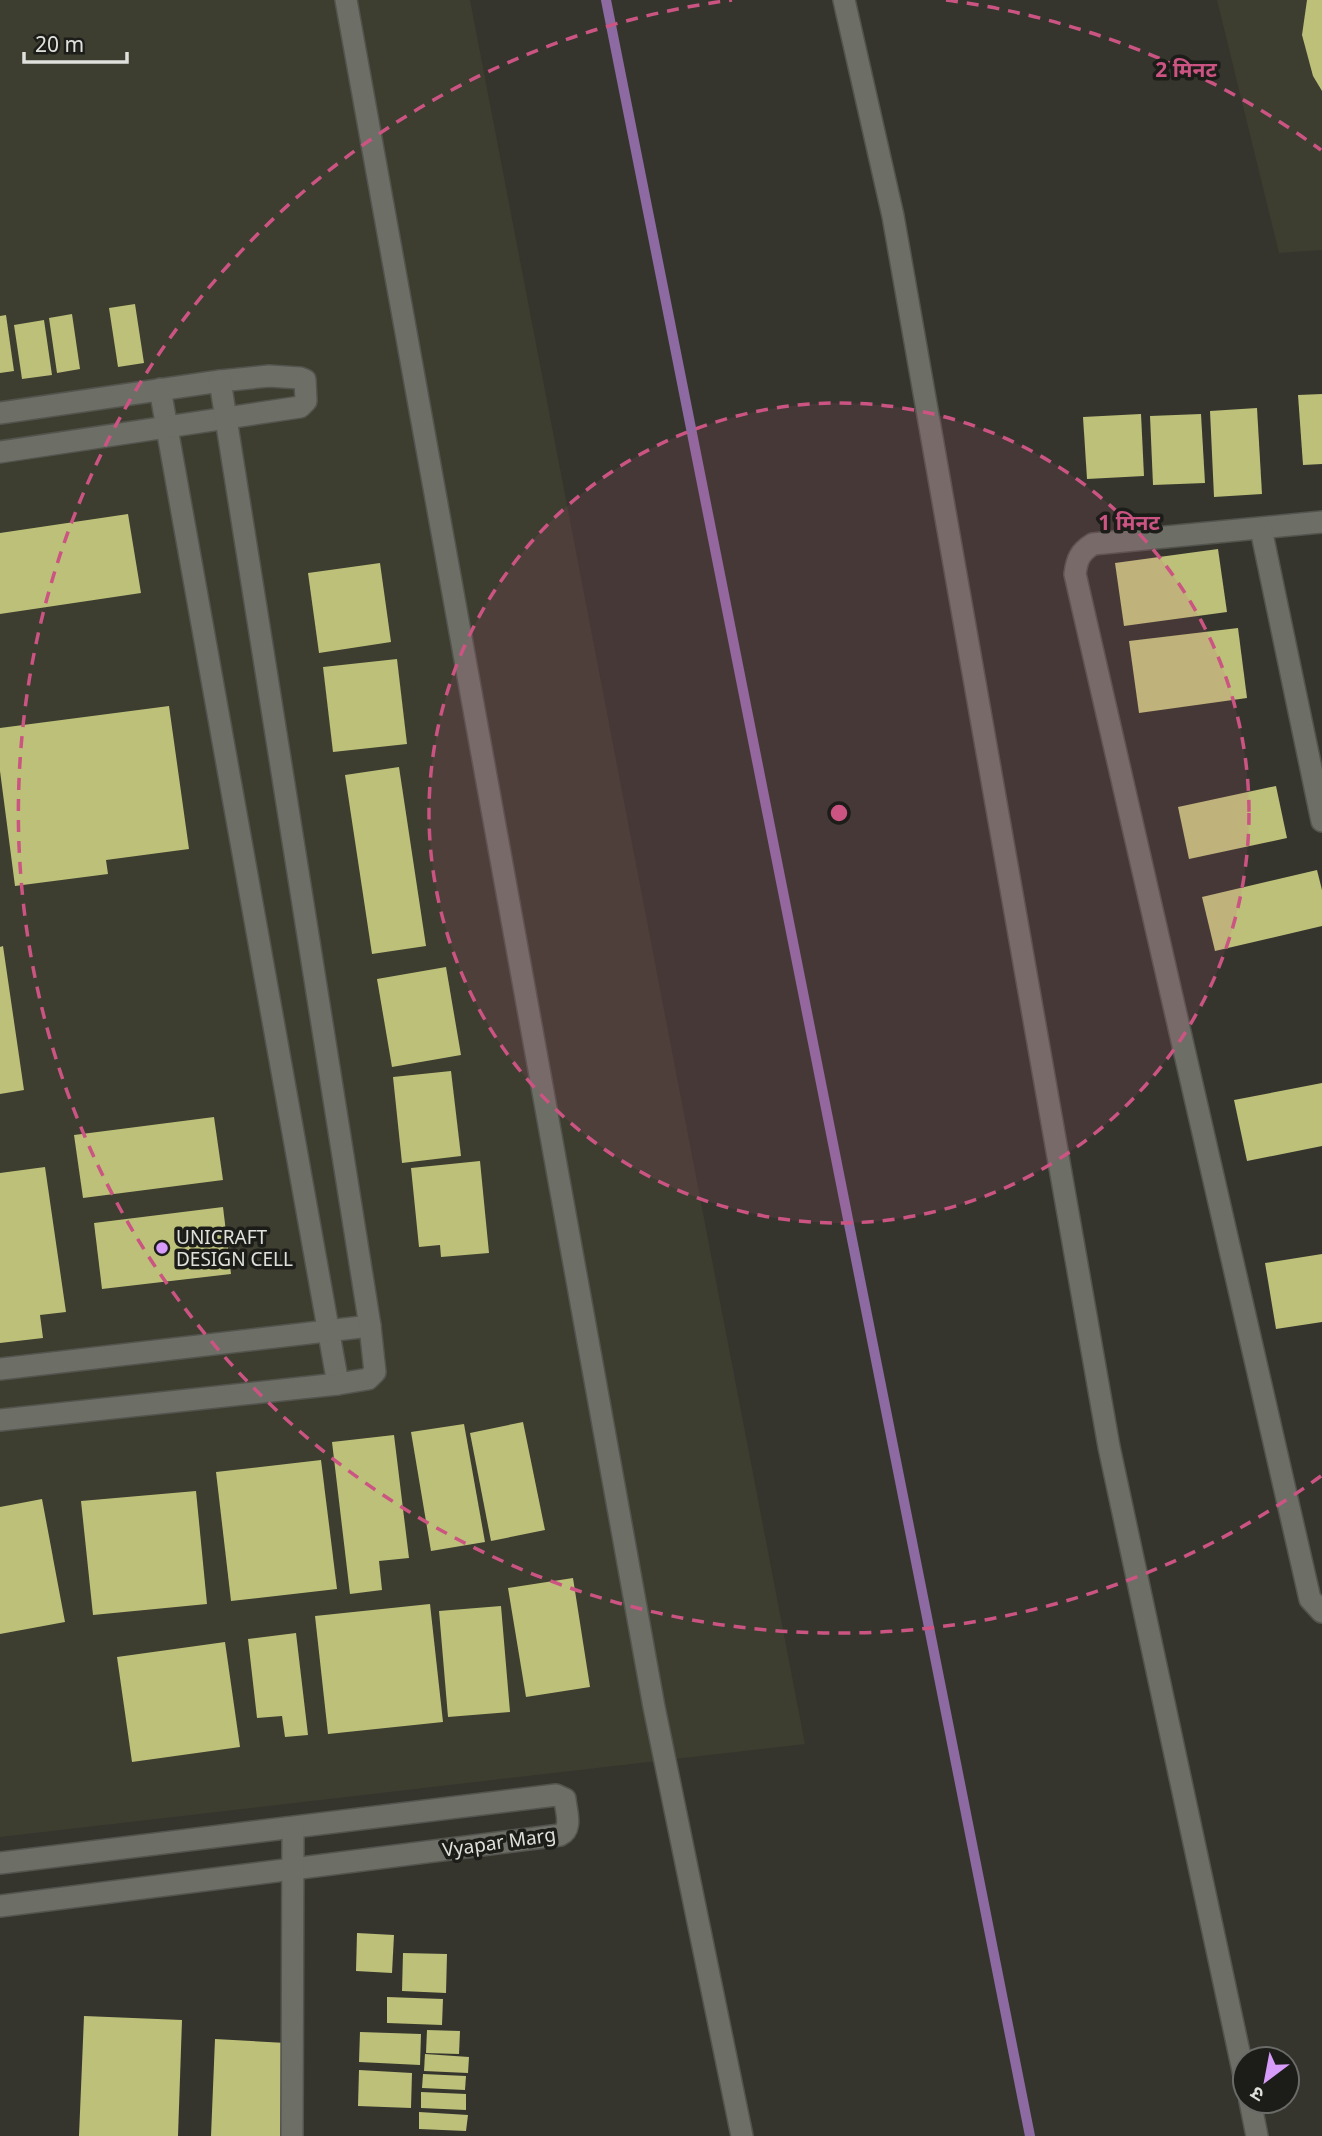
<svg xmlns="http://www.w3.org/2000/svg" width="1322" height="2136" font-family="'Noto Sans','Noto Sans Devanagari',sans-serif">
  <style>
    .built { fill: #3d3d30 }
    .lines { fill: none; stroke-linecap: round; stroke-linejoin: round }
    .stream { stroke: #8d6aa2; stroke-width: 10 }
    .building { fill: #bdc079 }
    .street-casing { stroke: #53544d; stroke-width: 24 }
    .street { stroke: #6d6e66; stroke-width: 21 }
    .ring { fill: none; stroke: #cb5482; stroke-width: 3.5; stroke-dasharray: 12 9 }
    .poi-dot { fill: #d79bf9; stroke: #1c1c19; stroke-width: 2.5 }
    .labels { text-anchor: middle; stroke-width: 7; stroke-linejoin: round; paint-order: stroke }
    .poi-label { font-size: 19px; fill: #e0e0dc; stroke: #1c1c19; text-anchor: start }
    .street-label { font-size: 19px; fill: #e0e0dc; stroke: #1c1c19 }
    .centre { fill: #cb5482; stroke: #1c1c19; stroke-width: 3.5 }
    .ring-label { font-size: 21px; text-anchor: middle; font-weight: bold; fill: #cb5482; stroke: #1c1c19; stroke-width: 7; stroke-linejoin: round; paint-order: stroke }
  </style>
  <rect width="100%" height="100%" fill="#35352e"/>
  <g class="built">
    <path d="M0 0H470L805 1744 0 1837Z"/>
    <path d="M1217 0H1322V250L1279 253Z"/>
  </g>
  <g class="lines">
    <path class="stream" d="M606 0 1030 2136"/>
  </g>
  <g class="building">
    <path d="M1307 0H1322V91L1313 76 1302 35Z"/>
    <path d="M135 304 144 363 118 367 109 308Z"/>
    <path d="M72 314 80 369 57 373 49 318Z"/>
    <path d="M6 315 14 371 0 373V316Z"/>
    <path d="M44 320 52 375 22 379 14 325Z"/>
    <path d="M1322 394V464L1303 465 1298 395Z"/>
    <path d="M1257 408 1262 494 1214 497 1210 411Z"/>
    <path d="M1141 414 1144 476 1087 479 1083 417Z"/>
    <path d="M1201 414 1205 483 1153 485 1150 416Z"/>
    <path d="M128 514 141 593 0 614V533Z"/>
    <path d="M1218 549 1227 612 1124 626 1115 563Z"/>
    <path d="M380 563 391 642 319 653 308 573Z"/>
    <path d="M1238 628 1247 698 1139 713 1129 641Z"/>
    <path d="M397 659 407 744 333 752 323 667Z"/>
    <path d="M169 706 189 849 106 860 108 874 15 886 0 771V728Z"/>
    <path d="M399 767 426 946 372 954 345 775Z"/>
    <path d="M1276 786 1287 838 1189 859 1178 807Z"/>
    <path d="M1317 870 1322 890V926L1215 951 1202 897Z"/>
    <path d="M3 946 24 1090 0 1094V947Z"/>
    <path d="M446 967 461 1055 392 1067 377 979Z"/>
    <path d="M451 1071 461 1156 402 1163 393 1077Z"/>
    <path d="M1322 1083V1146L1247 1161 1234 1100Z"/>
    <path d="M214 1117 223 1180 83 1198 74 1135Z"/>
    <path d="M480 1161 489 1253 441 1257 440 1245 419 1247 411 1168Z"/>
    <path d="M45 1167 66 1312 40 1315 43 1338 0 1343V1173Z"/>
    <path d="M223 1207 231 1274 102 1289 94 1223Z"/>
    <path d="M1322 1254V1322L1276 1329 1265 1263Z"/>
    <path d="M523 1422 545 1530 491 1541 470 1433Z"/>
    <path d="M464 1424 485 1542 431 1551 411 1432Z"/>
    <path d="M394 1435 409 1558 379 1561 382 1590 350 1594 332 1442Z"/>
    <path d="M321 1460 337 1589 231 1601 216 1472Z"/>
    <path d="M196 1491 207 1604 93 1615 81 1501Z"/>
    <path d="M42 1499 65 1622 0 1634V1507Z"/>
    <path d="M573 1578 590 1687 526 1697 508 1588Z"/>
    <path d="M430 1604 443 1722 328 1734 315 1616Z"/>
    <path d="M501 1606 510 1712 448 1717 439 1611Z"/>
    <path d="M296 1633 308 1735 285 1737 282 1716 257 1718 248 1639Z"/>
    <path d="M225 1642 240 1747 132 1762 117 1657Z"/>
    <path d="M357 1933 394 1935 392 1973 356 1971Z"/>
    <path d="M403 1953 447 1954 446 1993 402 1991Z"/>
    <path d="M387 1997 443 1999 442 2025 387 2023Z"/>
    <path d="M84 2016 182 2020 178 2136H79Z"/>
    <path d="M427 2030 460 2031 459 2054 426 2053Z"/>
    <path d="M360 2032 421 2034 420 2065 359 2062Z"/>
    <path d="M215 2039 286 2043 282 2136H211Z"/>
    <path d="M425 2054 469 2057 468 2073 424 2071Z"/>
    <path d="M359 2070 412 2073 411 2108 358 2106Z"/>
    <path d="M423 2074 466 2076 465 2090 422 2088Z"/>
    <path d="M421 2092 466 2094V2110L421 2108Z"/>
    <path d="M419 2112 468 2115 466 2131 419 2129Z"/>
  </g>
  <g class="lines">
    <g class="street-casing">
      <g id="street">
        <path d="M346 0 654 1707 742 2136"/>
        <path d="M844 0 893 216 1109 1447 1245 2080"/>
        <path d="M160 389 338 1384"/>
        <path d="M0 413 220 381 269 376 300 378 305 380 306 401 300 407 0 452"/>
        <path d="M1322 522 1093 544C1080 552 1077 559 1075 574L1310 1599 1322 1612"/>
        <path d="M1261 529 1322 821"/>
        <path d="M0 1369 370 1326"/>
        <path d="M0 1420 338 1384 368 1379 375 1372 370 1326 220 381"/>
        <path d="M0 1863 556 1795 565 1799C566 1812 573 1829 560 1835L0 1906"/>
        <path d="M1250 2101 1257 2136"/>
        <path d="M292 2136 293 1828"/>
      </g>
    </g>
    <use href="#street" class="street"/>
  </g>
  <circle cx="839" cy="813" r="410" fill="#cb5482" fill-opacity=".12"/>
  <g class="ring">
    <circle cx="839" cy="813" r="410"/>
    <path d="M1321 1476A820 820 0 1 1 732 0M946 0A820 820 0 0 1 1321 150"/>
  </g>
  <circle class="poi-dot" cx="162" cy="1248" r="7"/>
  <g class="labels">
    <g class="poi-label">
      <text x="176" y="1244">UNICRAFT<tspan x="176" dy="22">DESIGN CELL</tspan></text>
    </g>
    <g class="street-label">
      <text transform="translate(499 1842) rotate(-8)" y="7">Vyapar Marg</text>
    </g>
  </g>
  <circle cx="839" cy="813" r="10" class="centre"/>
  <g class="ring-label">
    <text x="1186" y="77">2 मिनट</text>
    <text x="1129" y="530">1 मिनट</text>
  </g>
  <g transform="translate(1266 2080) rotate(212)"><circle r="33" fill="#1c1c19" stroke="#6a6a67" stroke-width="2"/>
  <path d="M0-5L12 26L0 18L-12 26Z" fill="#d79bf9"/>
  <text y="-10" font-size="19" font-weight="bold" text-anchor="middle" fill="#e0e0dc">उ</text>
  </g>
  <path d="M24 52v10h103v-10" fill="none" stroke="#e0e0dc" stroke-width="3.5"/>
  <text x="35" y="52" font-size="21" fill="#e0e0dc" stroke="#1c1c19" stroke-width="5" paint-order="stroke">20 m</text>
</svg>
